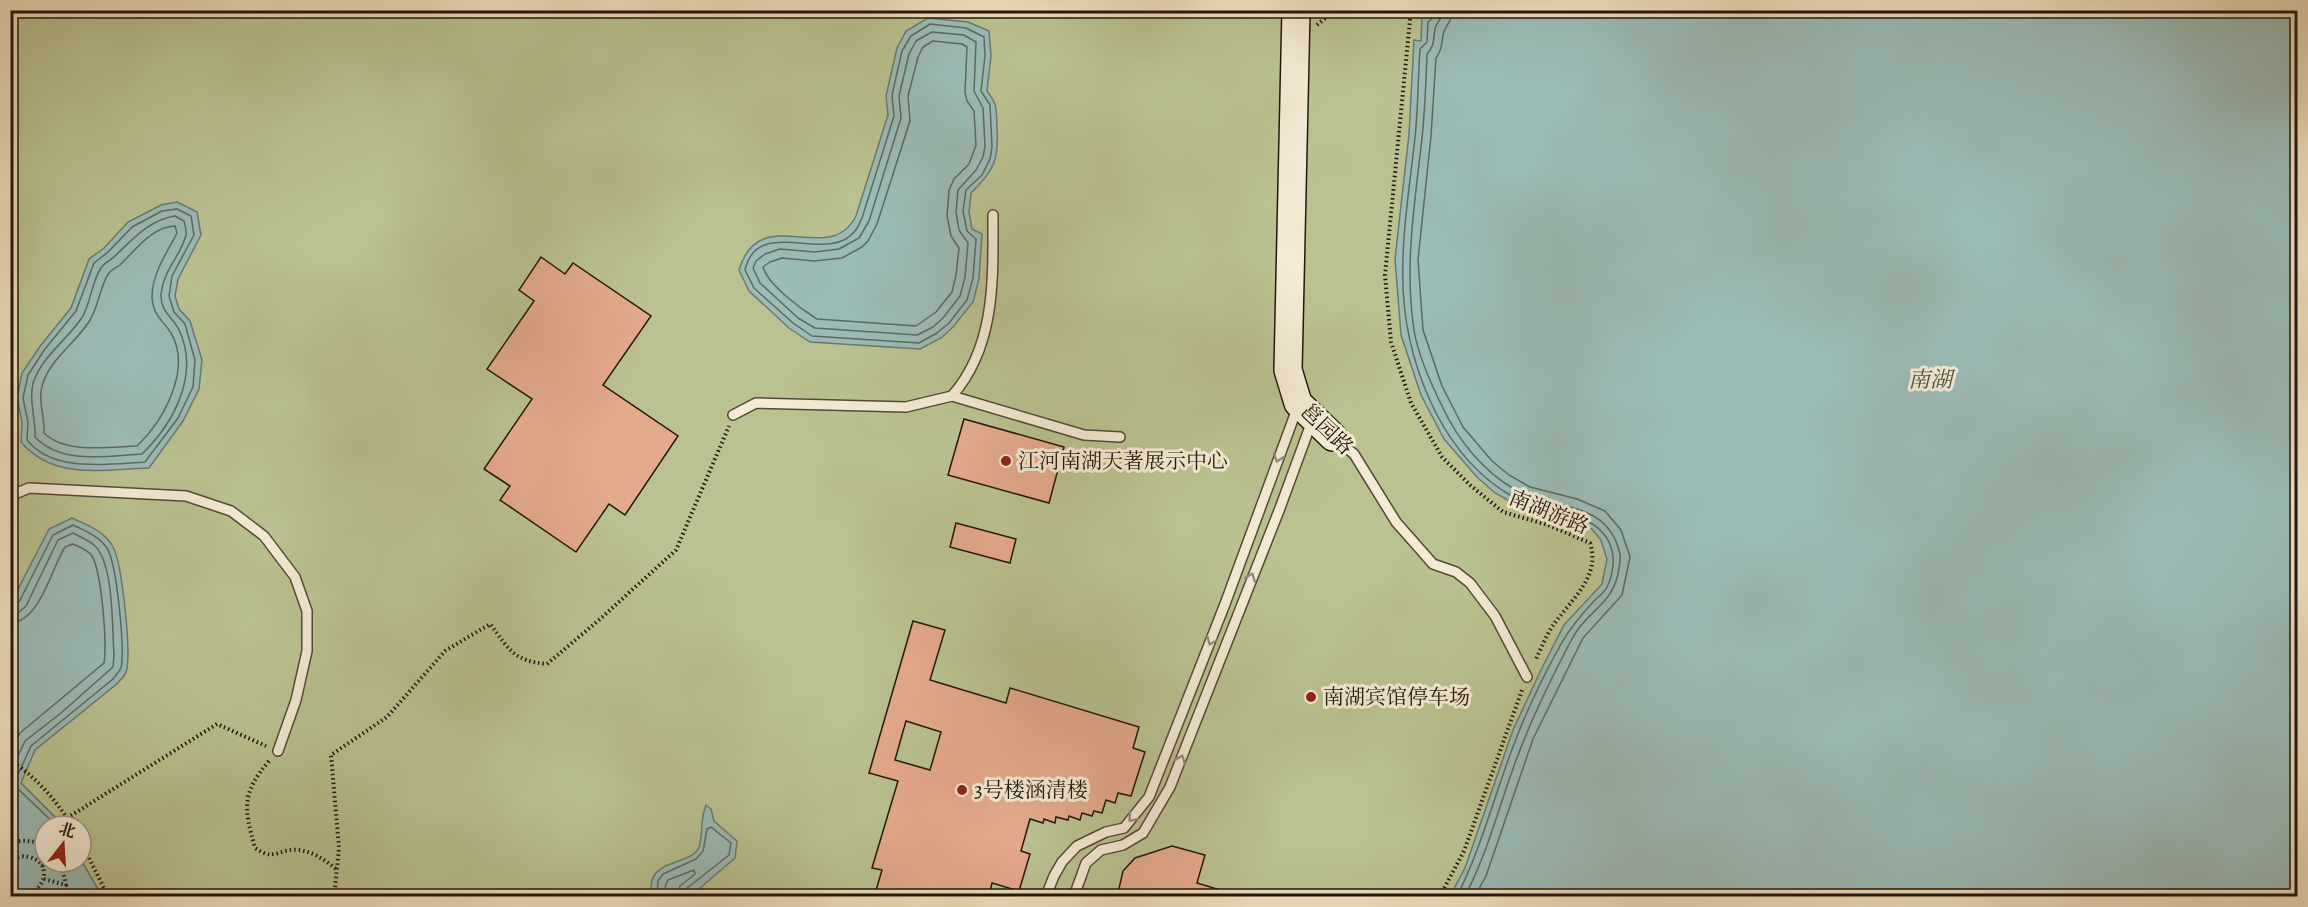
<svg xmlns="http://www.w3.org/2000/svg" width="2308" height="907" font-family="Alegreya,'Noto Serif SC',serif">
  <style>
    .green { fill: #bbc291; stroke: #6e6c50; stroke-width: 1.5; fill-rule: evenodd }
    .water { fill: #9bbcb7; stroke: #6a7a73; stroke-width: 1.5 }
    .lines { fill: none; stroke-linecap: round; stroke-linejoin: round }
    .shore { stroke: #5e6962; stroke-width: 1.5 }
    .building { fill: #e4aa8c; stroke: #21160e; stroke-width: 1.5; fill-rule: evenodd }
    .lane-casing { stroke: #55483a; stroke-width: 12 }
    .secondary-casing { stroke: #21160e; stroke-width: 30 }
    .path { stroke: #21160e; stroke-width: 4; stroke-dasharray: 1.5 3; stroke-linecap: butt }
    .lane { stroke: #f5ebd5; stroke-width: 9 }
    .secondary { stroke: #f5ebd5; stroke-width: 27 }
    .oneway { stroke: #968b7b }
    .poi-dot { fill: #8f2418; stroke: #f5ebd5; stroke-width: 2 }
    .labels { text-anchor: middle; stroke-width: 6; stroke-linejoin: round; paint-order: stroke }
    .street-label { font-size: 21px; fill: #21160e; stroke: #f5ebd5 }
    .poi-label { font-size: 21px; fill: #21160e; stroke: #f5ebd5; text-anchor: start }
    .water-label { font-size: 22px; font-style: italic; fill: #4c5049; stroke: #f5ebd5 }
  </style>
  <rect width="100%" height="100%" fill="#f0e0be"/>
  <filter id="stains"><feTurbulence type="fractalNoise" baseFrequency=".00333" numOctaves="4"/><feColorMatrix values="0 0 0 0 .2 0 0 0 0 .09 0 0 0 0 .02 0 0 0 .5 -.17"/></filter>
  <radialGradient id="worn" r=".72"><stop offset=".6" stop-color="#630" stop-opacity="0"/><stop offset="1" stop-color="#630" stop-opacity=".3"/></radialGradient>
  <path class="green" d="M10 11H2297V896H11ZM45 826H81V862H45Z"/>
  <g class="water">
    <path d="M1430 10 2297 11V896H1450L1465 868 1513 730 1541 670 1564 625 1602 584 1607 559 1601 540 1592 529 1570 520 1522 508 1495 493 1477 477 1444 439 1421 395 1401 335 1395 259 1409 134 1414 40 1421 41 1422 14H1429Z"/>
    <path d="M928 18 968 22 989 31 991 56 987 91C998 105 996 109 997 126 999 159 995 170 971 193L969 212 972 229 982 234 979 279 973 302 953 327 941 338 920 349 810 342 789 328 749 291 739 270C760 200 829 269 856 216L888 115 886 96 897 48 906 31Z"/>
    <path d="M177 202 197 212 201 235 178 279 175 296 179 309 190 321 202 360 199 389 183 421 149 468C103 469 54 481 21 442L22 422 17 398 22 373 41 345 71 308 89 259 104 248 128 222 161 205Z"/>
    <path d="M72 518C87 525 105 531 113 547 122 563 132 656 126 672 125 676 120 680 118 683L35 750 21 783 64 826H45V862H81V860L102 896H11V603L49 529Z"/>
    <path d="M706 805 711 809 714 821 737 841 735 858 700 888 686 896H650C652 891 650 883 653 878 660 860 693 863 699 847 703 835 700 819 706 805Z"/>
  </g>
  <g class="lines">
    <g class="shore">
      <path d="M1436 10 1434 17 1428 22 1427 42 1420 49C1418 79 1418 109 1415 138 1403 242 1387 317 1437 415 1454 447 1479 477 1510 495 1544 515 1608 508 1613 557 1614 565 1611 580 1607 587 1605 592 1598 597 1594 601 1581 615 1570 628 1561 644 1545 673 1530 703 1518 734 1496 788 1483 845 1457 896"/>
      <path d="M1443 10C1443 19 1436 22 1435 29 1433 40 1435 45 1427 54 1426 82 1425 110 1422 138 1415 202 1404 265 1414 330 1418 356 1431 384 1443 408 1458 440 1483 471 1514 489 1554 512 1607 498 1620 554 1621 561 1619 567 1618 574 1611 606 1587 611 1573 637 1556 669 1540 701 1526 735 1503 788 1492 845 1465 896"/>
      <path d="M1452 10C1452 19 1449 22 1445 29 1440 39 1445 46 1436 58L1431 136 1418 260 1423 330 1442 386 1463 427 1492 461 1509 475 1530 487 1577 499 1605 511 1621 530 1630 557 1622 595 1583 638 1533 739 1486 876 1475 896"/>
      <path d="M930 24 966 28 984 37 985 56 981 91 990 105 992 147 990 159 982 175 966 190 963 211 967 231 976 239 973 278 967 300 949 323 937 333 919 343 812 336 793 323 754 288 745 270C758 214 828 266 855 231 858 228 860 222 862 218L894 116 892 95 902 51 911 36Z"/>
      <path d="M932 32 964 35 976 42 974 91 983 108 985 146 983 157 976 170 958 190 956 212 959 230 968 243 965 277 960 296 943 318 933 327 917 335 815 328 798 318 760 283 753 268 756 261 765 254 780 249 815 252 839 249 859 238 869 221 901 118 899 96 909 54 916 41Z"/>
      <path d="M933 41 962 44 967 47 965 92 967 101 974 111 976 145 969 164 954 179 949 190 947 216 951 236 959 248 956 275 952 292 936 312 916 326 817 319C801 309 768 285 763 267L770 262 782 258 814 261 842 258 862 247 868 241 877 224 910 121 908 96 918 57 923 47Z"/>
      <path d="M177 209 191 216 194 235 172 276 169 296 174 312 185 324 195 360 193 387 178 418 145 462C108 464 53 473 27 440L28 422 23 398 28 375 45 349 76 311 94 263 108 252 132 227 162 211Z"/>
      <path d="M175 216 184 221C185 225 187 231 186 235 181 256 164 268 161 294 160 312 173 317 179 330 200 374 174 423 142 454 106 456 62 465 35 437 36 418 27 396 35 378 45 354 69 338 83 316 91 301 92 281 101 268 104 263 111 260 115 256 133 239 149 220 175 216Z"/>
      <path d="M175 226 177 233C167 253 152 273 152 297 153 316 163 320 171 333 192 369 164 420 137 446 109 447 65 454 44 433 45 416 37 399 43 383 51 358 77 342 90 320 98 308 101 283 109 273 111 270 117 267 120 265 136 250 151 227 175 226Z"/>
      <path d="M10 606 19 602 53 535 73 525C85 531 99 536 107 548 117 564 125 650 121 668 119 672 116 675 113 679L31 746 15 781 17 788 57 826"/>
      <path d="M10 614 19 612 26 606 58 540 73 533C80 537 88 540 94 545 114 562 112 628 114 655L113 667 61 713 25 741 10 773"/>
      <path d="M10 623C40 622 51 569 65 547L73 544C80 547 88 550 92 556 102 573 107 644 104 663L20 733 10 750"/>
      <path d="M657 896 658 881 663 874 696 859 703 851 707 829 711 827 731 843 729 855 686 889 684 896"/>
      <path d="M664 896 666 884 668 880 694 870 695 874 680 886 676 896"/>
    </g>
  </g>
  <g class="building">
    <path d="M541 257 565 274 573 263 651 316 603 385 678 436 625 515 609 504 576 552 500 500 510 486 484 469 532 399 487 369 534 301 519 290Z"/>
    <path d="M964 419 1064 447 1049 503 948 475Z"/>
    <path d="M956 523 1016 539 1010 563 950 547Z"/>
    <path d="M913 621 945 630 930 680 1006 703 1010 688 1139 727 1133 748 1145 752 1131 796 1118 793 1115 803 1106 800 1102 813 1094 811 1092 816 1082 813 1080 820 1069 816 1068 820 1056 817 1055 823 1044 819 1043 823 1030 819 1021 851 1030 854 1019 891 992 883 989 897H874L882 870 872 868 898 781 869 773ZM906 721 941 732 930 770 895 760Z"/>
    <path d="M1172 846 1205 855 1197 883 1227 892V897H1117L1123 871 1135 858Z"/>
  </g>
  <g class="lines">
    <g class="lane-casing">
      <g id="lane">
        <path d="M952 396C996 346 993 279 993 215"/>
        <path d="M733 415 756 403 906 407 952 396 1084 435 1120 437"/>
        <path d="M1335 439 1354 454 1396 522 1433 564 1456 572 1470 583 1495 616 1527 677"/>
        <path d="M10 496 29 488 186 496 231 511 264 536 295 577 307 611V651L296 700 278 751"/>
        <path d="M1046 896 1054 876 1062 862 1077 846 1106 832 1124 828 1149 797 1225 604 1298 406"/>
        <path d="M1074 896 1086 863 1101 850 1123 845 1143 833 1170 787 1280 508 1312 421"/>
      </g>
    </g>
    <g class="secondary-casing">
      <path id="secondary" d="M1296 10 1288 370 1298 403 1333 437"/>
    </g>
    <g class="path">
      <path d="M1411 10 1385 275 1391 342 1411 403 1442 457 1470 485 1503 512 1548 525 1590 543C1601 576 1572 599 1554 624 1546 635 1541 649 1535 661"/>
      <path d="M1317 25 1335 10"/>
      <path d="M10 760C36 777 56 800 72 826"/>
      <path d="M269 761C241 794 244 808 255 848 269 857 271 855 285 851 305 846 323 858 337 870"/>
      <path d="M67 818 217 724 266 746"/>
      <path d="M81 842 105 890 110 896"/>
      <path d="M10 843C22 839 34 841 45 845"/>
      <path d="M10 862C16 858 21 855 29 857 59 864 39 907 10 890"/>
      <path d="M42 866 49 862"/>
      <path d="M44 879 66 885 61 862"/>
      <path d="M337 896 335 888 339 848 331 755 387 717 445 651 490 624C509 649 513 661 547 664L599 620 676 550 729 426"/>
      <path d="M1440 896 1464 851 1522 690"/>
    </g>
    <use href="#lane" class="lane"/>
    <use href="#secondary" class="secondary"/>
  </g>
  <defs><path id="oneway-chevron" d="M-2-3.5L2.5 0L-2 3.5" fill="none" stroke-width="1.6" stroke-linecap="round" stroke-linejoin="round" transform="scale(1.5)"/></defs>
  <g class="oneway">
    <use href="#oneway-chevron" transform="translate(1278 458) rotate(110)"/>
    <use href="#oneway-chevron" transform="translate(1251 577) rotate(-69)"/>
    <use href="#oneway-chevron" transform="translate(1211 641) rotate(112)"/>
    <use href="#oneway-chevron" transform="translate(1181 759) rotate(-69)"/>
    <use href="#oneway-chevron" transform="translate(1132 818) rotate(130)"/>
  </g>
  <g class="poi-dot">
    <circle cx="1006" cy="461" r="6"/>
    <circle cx="1311" cy="697" r="6"/>
    <circle cx="962" cy="790" r="6"/>
  </g>
  <g class="labels">
    <g class="street-label">
      <text transform="translate(1327 429) rotate(44)" y="7">邕园路</text>
      <text transform="translate(1549 512) rotate(22)" y="7">南湖游路</text>
    </g>
    <g class="poi-label">
      <text x="1018" y="468">江河南湖天著展示中心</text>
      <text x="1323" y="704">南湖宾馆停车场</text>
      <text x="974" y="797">3号楼涵清楼</text>
    </g>
    <g class="water-label">
      <text x="1930" y="387">南湖</text>
    </g>
  </g>
  <rect width="2308" height="907" fill="none" stroke="#f0e0be" stroke-width="36"/>
  <rect x="12" y="12" width="2284" height="883" fill="none" stroke="#21160e" stroke-width="3"/>
  <rect x="18" y="18" width="2272" height="871" fill="none" stroke="#21160e" stroke-width="1.5"/>
  <g transform="translate(63 844) rotate(17)"><circle r="28" fill="#f5ebd5" stroke="#a09685" stroke-width="1.5"/>
  <path d="M0-4.5L10 22L0 15L-10 22Z" fill="#8f2418"/>
  <text y="-9" font-size="16" font-weight="bold" text-anchor="middle" fill="#21160e">北</text>
  </g>
  <rect width="100%" height="100%" filter="url(#stains)"/>
  <rect width="100%" height="100%" fill="url(#worn)"/>
</svg>
